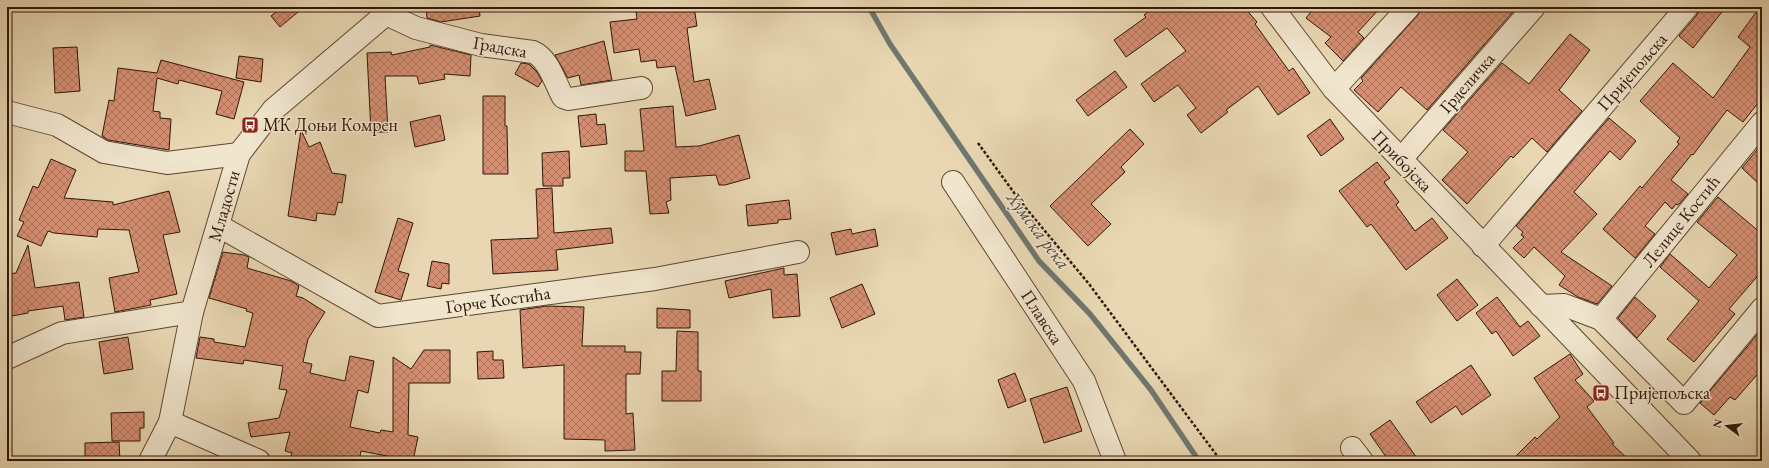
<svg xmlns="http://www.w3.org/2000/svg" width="1769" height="468" font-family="'EB Garamond',serif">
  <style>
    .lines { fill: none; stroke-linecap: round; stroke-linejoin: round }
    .stream { stroke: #6f7770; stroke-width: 5.5 }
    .building { fill: url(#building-cross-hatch); stroke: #301609 }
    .minor-casing { stroke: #5e4633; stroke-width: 24 }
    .path { stroke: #301609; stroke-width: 2.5; stroke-dasharray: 3 2; stroke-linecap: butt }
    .minor { stroke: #f0e5cd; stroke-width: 22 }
    .labels { text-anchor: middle; stroke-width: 3; stroke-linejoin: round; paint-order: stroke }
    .street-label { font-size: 18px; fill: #301609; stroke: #f0e5cd }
    .poi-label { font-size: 18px; fill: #301609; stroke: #f0e5cd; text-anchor: start }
    .water-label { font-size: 19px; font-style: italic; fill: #50473c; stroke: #f0e5cd }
  </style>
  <defs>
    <pattern id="building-cross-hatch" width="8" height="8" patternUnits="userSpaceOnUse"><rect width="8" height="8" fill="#d68f72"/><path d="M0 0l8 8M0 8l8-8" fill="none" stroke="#ae745c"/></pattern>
  </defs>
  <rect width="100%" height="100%" fill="#e8d7b2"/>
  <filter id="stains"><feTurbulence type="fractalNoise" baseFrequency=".005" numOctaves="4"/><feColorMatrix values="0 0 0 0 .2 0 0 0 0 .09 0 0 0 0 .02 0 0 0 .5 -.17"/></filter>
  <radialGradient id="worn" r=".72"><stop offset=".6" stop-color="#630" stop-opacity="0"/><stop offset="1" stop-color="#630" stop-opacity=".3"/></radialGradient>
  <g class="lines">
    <path class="stream" d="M869 7 890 44 1039 261 1090 314 1151 390 1199 461"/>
  </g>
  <g class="building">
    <path d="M282 7H304L280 27 271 16Z"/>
    <path d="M426 7H479L480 16 441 22 427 18Z"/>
    <path d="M651 7H694L697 26 687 28 694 82 709 79 716 109 686 116 675 66 657 68 656 60 641 62 639 49 614 53 610 22 637 19 636 11 651 9Z"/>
    <path d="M1154 7H1244L1257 22 1255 24 1289 71 1293 68 1310 93 1278 115 1258 86 1226 110 1228 112 1201 133 1187 115 1196 108 1178 85 1154 102 1141 84 1186 51 1167 28 1126 57 1114 40 1146 17 1144 15Z"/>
    <path d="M1315 7H1381L1358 32 1364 38 1343 61 1325 43 1331 37 1306 18Z"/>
    <path d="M1421 7H1517L1427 110 1401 87 1378 112 1354 90 1363 81 1361 78 1418 15Z"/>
    <path d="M1699 7H1726L1693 48 1679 36 1697 15Z"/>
    <path d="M1760 7H1762V98L1743 122 1727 110 1693 155 1692 154 1671 180 1688 194 1678 205 1676 204 1672 209 1665 202 1645 226 1655 234 1635 258 1603 229 1640 186 1642 188 1679 144 1677 142 1680 138 1640 101 1673 63 1713 98 1750 47 1738 37Z"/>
    <path d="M1570 34 1590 50 1559 90 1582 111 1547 152 1532 138 1513 158 1511 156 1467 204 1442 180 1468 152 1443 130 1502 63 1529 84Z"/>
    <path d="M604 41 612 80 581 85 579 75 568 78 555 55Z"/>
    <path d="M430 45 471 55 470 76 444 74 445 79 419 84 417 76H385L388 132H371L367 53 391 52 392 55 430 47Z"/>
    <path d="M77 47 80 91 55 93 53 48Z"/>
    <path d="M239 56 263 59 261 82 236 78Z"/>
    <path d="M161 60 244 82 234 119 216 114 222 91 179 80 178 84 157 78 153 111 160 112V118L171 119 169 150 108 140 102 136 109 100 114 101 118 68 157 73Z"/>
    <path d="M521 63 529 64 537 72 542 81 538 87 515 74Z"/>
    <path d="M1115 71 1127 87 1088 116 1076 100Z"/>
    <path d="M483 96H505V126H507L508 174H483Z"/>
    <path d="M673 106 676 147 699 146 739 135 750 178 725 185H719L716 175 670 178 671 200 666 202 669 213 650 214 646 171H625V151H644L640 109Z"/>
    <path d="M596 114 597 125 605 124 607 144 581 147 578 116Z"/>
    <path d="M440 115 445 140 415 147 410 122Z"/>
    <path d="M1609 118 1636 141 1620 160 1610 151 1574 192 1597 214 1561 252 1612 286 1597 304 1578 297 1559 285 1565 276 1534 247 1524 258 1513 248 1524 237 1521 235 1523 232 1516 226Z"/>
    <path d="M1330 119 1344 139 1321 156 1307 136Z"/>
    <path d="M1130 129 1144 144 1121 167 1125 172 1091 204 1111 224 1088 246 1050 206Z"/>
    <path d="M301 130 309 147 320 142 332 173 346 175 342 203 338 202 335 215 317 213 316 221 288 216Z"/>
    <path d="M1762 144V187L1742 168Z"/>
    <path d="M569 151 570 178H563V186H543L542 153Z"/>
    <path d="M51 159 76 170 64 198 113 202V205L169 191 180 232 163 235 177 294 150 300 151 305 115 312 109 278 139 272 129 230 98 229 97 237 54 233 48 231 41 246 17 236 24 222 19 220 33 186 38 188Z"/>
    <path d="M1377 162 1390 178 1384 182 1399 202 1396 205 1415 231 1432 218 1448 238 1406 270 1371 224 1367 227 1339 191Z"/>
    <path d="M552 188 554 233 611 228 613 243 556 250 558 270 493 274 491 240 538 238 536 189Z"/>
    <path d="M1718 197 1762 234V271L1729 309 1735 314 1694 362 1667 339 1699 301 1660 267 1670 254 1709 288 1737 255 1697 222Z"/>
    <path d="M789 200 791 219 778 220V223L748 226 746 205Z"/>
    <path d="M398 218 413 223 398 271 409 274 401 300 375 292Z"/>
    <path d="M851 229 852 234 875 229 878 246 836 255 831 233Z"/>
    <path d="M28 245 35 288 79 282 84 317 65 320 63 306 28 311V313L7 317V274L16 273Z"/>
    <path d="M223 252 244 255 249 257 247 268 291 281 299 286 296 296 303 298 325 312 308 339 303 362 312 364 310 373 345 381 350 356 374 361 368 393 358 390 350 427 380 433 381 430 393 432V357L411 369 424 350H450V383H409L408 435 418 437 413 461 361 451 359 461H289L292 453 285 451 290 432 251 437 248 423 279 418 287 390 279 389 283 366 244 360 243 364 196 358 200 337 214 339V342L245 347 253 313 246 311 247 309 209 298Z"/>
    <path d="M432 261 449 264V284L442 283 441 289 427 286Z"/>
    <path d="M784 268V275L797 274 800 316 773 318 771 289 729 298 725 281Z"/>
    <path d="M1457 279 1478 305 1457 321 1437 295Z"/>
    <path d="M862 284 875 314 842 328 830 298Z"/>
    <path d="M1497 297 1520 327 1528 321 1540 336 1513 356 1496 331 1492 334 1476 313Z"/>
    <path d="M1635 297 1656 316 1637 338 1618 318Z"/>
    <path d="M547 306 584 307 582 346H625V352H641L640 374H626V414L633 413 635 450 605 451V440L564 439V365L523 368 520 310Z"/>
    <path d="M657 308 690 310V328H657Z"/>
    <path d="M1762 329V369L1735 400 1730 397 1714 415 1700 403Z"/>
    <path d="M677 331 698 332V371H701V401H662V371H676Z"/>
    <path d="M128 337 133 369 104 374 99 342Z"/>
    <path d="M493 351V360H503L504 378 478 379 477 352Z"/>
    <path d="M1570 354 1583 374 1575 380 1594 401 1587 407 1614 443 1612 444 1630 461H1511L1535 437 1537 439 1560 417 1534 378Z"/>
    <path d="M1471 365 1491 395 1462 415 1456 406 1431 423 1416 402Z"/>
    <path d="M1015 373 1026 401 1008 408 998 380Z"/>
    <path d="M1067 387 1082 431 1044 443 1030 399Z"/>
    <path d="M144 412V428H140V441H112L111 413Z"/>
    <path d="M1390 420 1419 461H1389L1370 434Z"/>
    <path d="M119 442 120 461H85V443Z"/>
  </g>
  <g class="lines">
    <g class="minor-casing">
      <g id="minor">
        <path d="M1272 7 1334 89 1690 461"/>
        <path d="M386 14 416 28 481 45 533 52C549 59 555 83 563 97L569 99 641 88"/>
        <path d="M1334 89 1409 7"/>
        <path d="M7 112 57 125 104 152 167 163 239 154"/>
        <path d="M1401 159 1534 7"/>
        <path d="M953 182 1084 381 1115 461"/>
        <path d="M219 226 378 316 655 279 798 252"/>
        <path d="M1483 246 1687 7"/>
        <path d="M1541 306 1564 305 1601 319 1684 403 1762 309"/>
        <path d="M1601 319 1762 123"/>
        <path d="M7 358 62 333 192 312"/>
        <path d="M170 422 259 461"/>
        <path d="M1352 448 1362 461"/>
        <path d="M150 461 170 422 192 312 239 154 273 110 386 14 390 7"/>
      </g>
    </g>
    <path class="path" d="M978 143 1020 201 1089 284 1221 461"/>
    <use href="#minor" class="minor"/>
  </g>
  <defs>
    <g id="bus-square" transform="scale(0.9)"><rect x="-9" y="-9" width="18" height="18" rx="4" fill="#8f2418" stroke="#f0e5cd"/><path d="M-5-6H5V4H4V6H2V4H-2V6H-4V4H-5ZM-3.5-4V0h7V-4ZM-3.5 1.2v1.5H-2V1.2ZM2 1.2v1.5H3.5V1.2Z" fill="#fff"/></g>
  </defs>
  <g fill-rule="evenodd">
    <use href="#bus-square" x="250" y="125"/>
    <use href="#bus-square" x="1601" y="393"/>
  </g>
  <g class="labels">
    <g class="street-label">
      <text transform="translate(500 47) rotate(10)" y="6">Градска</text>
      <text transform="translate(1632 72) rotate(-49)" y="6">Пријепољска</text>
      <text transform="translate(1467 83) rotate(-49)" y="6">Грделичка</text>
      <text transform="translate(1402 161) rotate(46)" y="6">Прибојска</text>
      <text transform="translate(224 206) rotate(-74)" y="6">Младости</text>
      <text transform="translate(1681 221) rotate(-51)" y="6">Лелице Костић</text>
      <text transform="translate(498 300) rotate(-8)" y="6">Горче Костића</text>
      <text transform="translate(1042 317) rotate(57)" y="6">Плавска</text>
    </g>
    <g class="poi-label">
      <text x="263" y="131">МК Доњи Комрен</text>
      <text x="1614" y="399">Пријепољска</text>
    </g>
    <g class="water-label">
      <text transform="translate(1039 230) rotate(53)" y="7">Хумска река</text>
    </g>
  </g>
  <rect width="1769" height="468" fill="none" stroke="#e8d7b2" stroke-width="24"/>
  <rect x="8" y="8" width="1753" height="452" fill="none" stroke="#301609" stroke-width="2"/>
  <rect x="12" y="12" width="1745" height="444" fill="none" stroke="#301609"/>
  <g transform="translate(1727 426) rotate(285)" stroke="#f0e5cd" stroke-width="3" paint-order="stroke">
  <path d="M0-3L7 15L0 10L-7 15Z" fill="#301609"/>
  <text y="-6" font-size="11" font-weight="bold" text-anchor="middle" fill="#301609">N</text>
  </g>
  <rect width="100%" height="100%" filter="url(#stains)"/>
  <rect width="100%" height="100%" fill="url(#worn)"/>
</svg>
